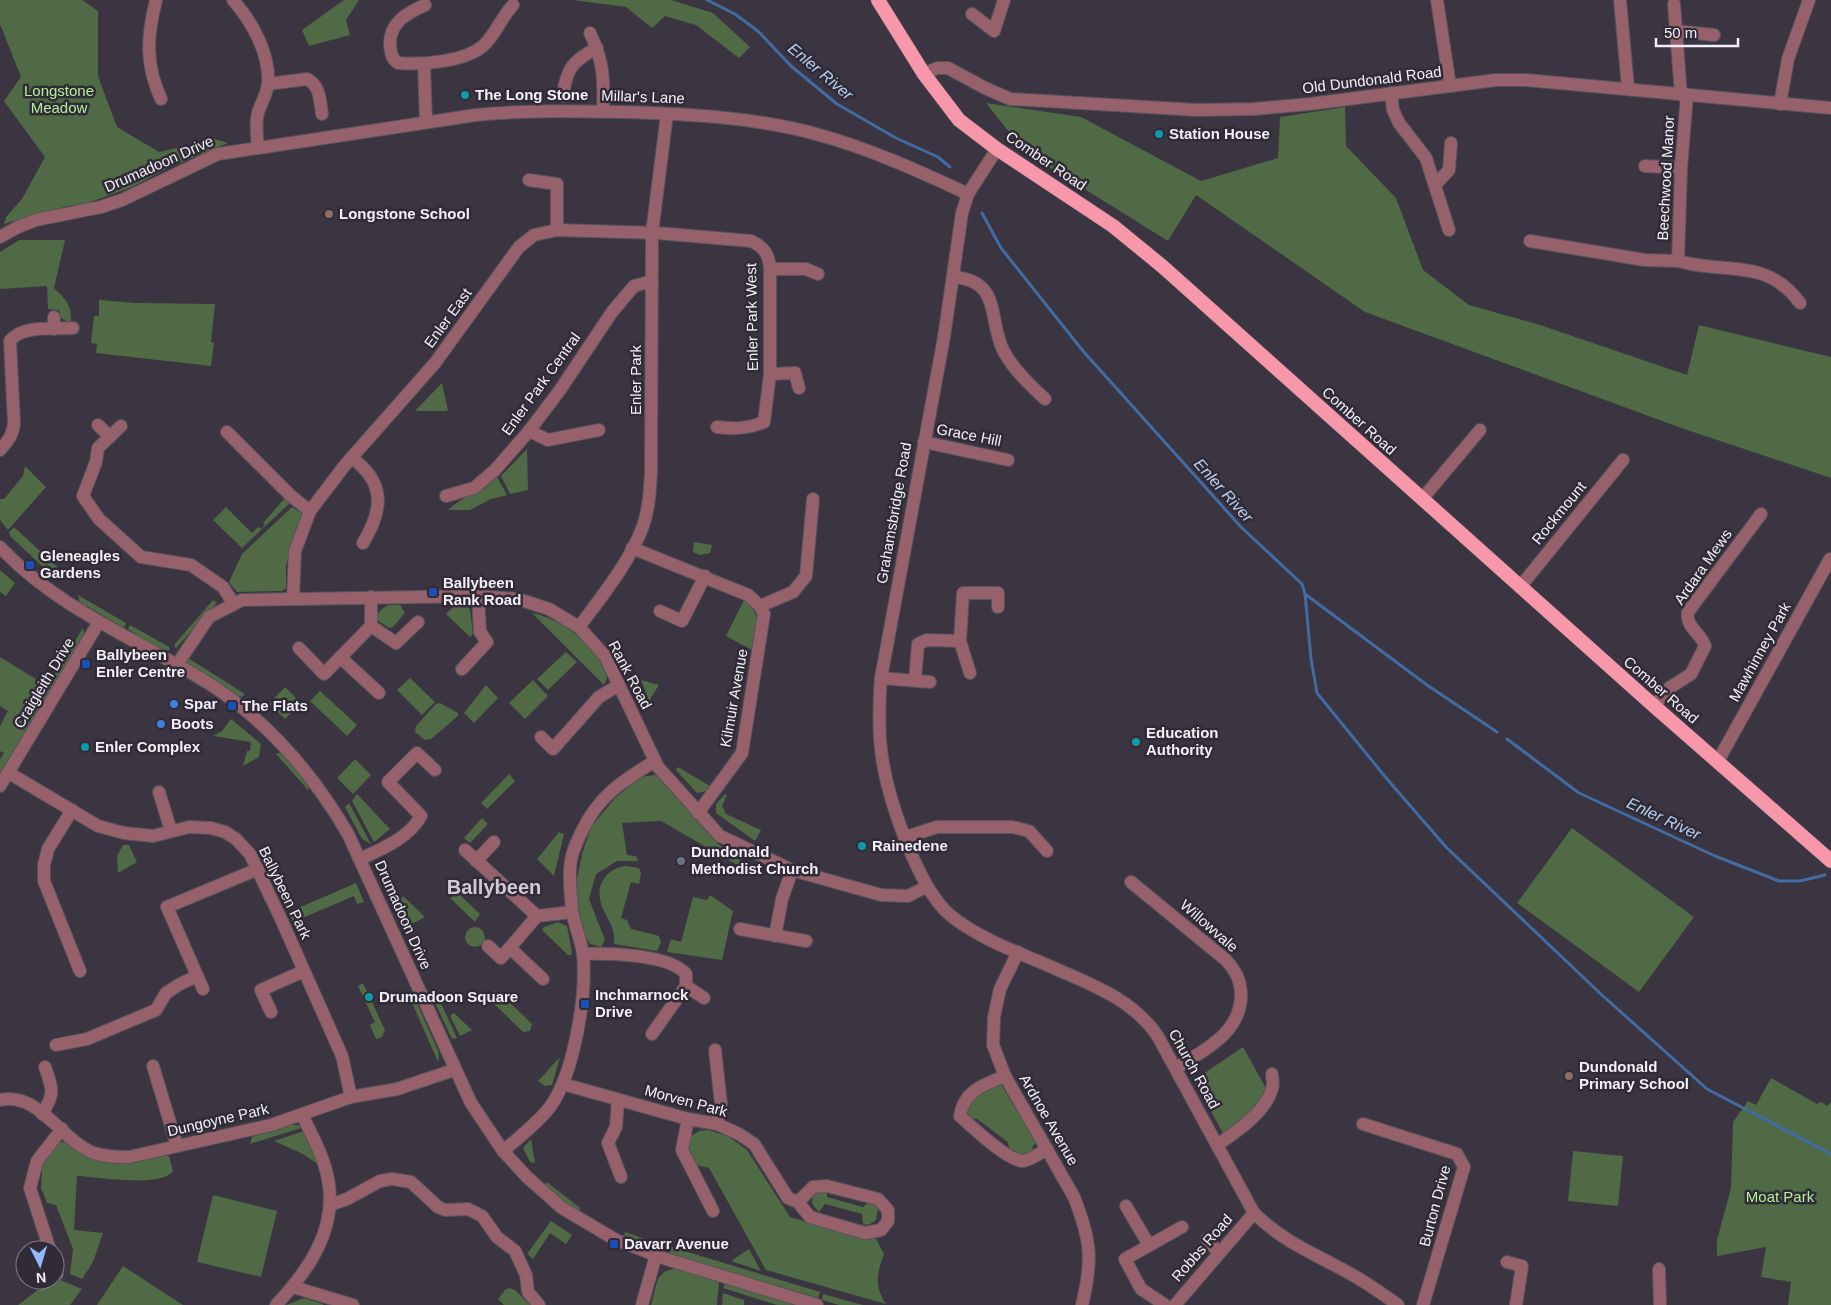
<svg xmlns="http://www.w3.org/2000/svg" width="1831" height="1305" font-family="Helvetica,sans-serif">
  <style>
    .green { fill: #4f6a44 }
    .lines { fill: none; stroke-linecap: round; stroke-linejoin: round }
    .stream { stroke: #416ba2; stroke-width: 3 }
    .minor-casing { stroke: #57535d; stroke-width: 14 }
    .tertiary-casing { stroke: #57535d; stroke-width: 14 }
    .trunk-casing { stroke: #57535d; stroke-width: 15 }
    .minor { stroke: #97616b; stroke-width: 12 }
    .tertiary { stroke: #97616b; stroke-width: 12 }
    .trunk { stroke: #f697aa; stroke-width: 14 }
    .culture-dot { fill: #0f9aa8; stroke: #302b36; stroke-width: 2 }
    .education-dot { fill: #8d6e63; stroke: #302b36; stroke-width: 2 }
    .transit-dot { fill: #1a4fb4; stroke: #302b36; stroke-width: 2 }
    .shop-dot { fill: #3f7fe0; stroke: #302b36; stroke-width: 2 }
    .worship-dot { fill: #6b7280; stroke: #302b36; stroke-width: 2 }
    .labels { text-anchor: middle; stroke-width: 5; stroke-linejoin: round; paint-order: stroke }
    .street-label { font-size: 15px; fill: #f2eff7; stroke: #302b36 }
    .park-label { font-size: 15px; fill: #b1ee99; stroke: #302b36 }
    .poi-label { font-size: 15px; font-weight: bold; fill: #f2eff7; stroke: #302b36; text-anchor: start }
    .water-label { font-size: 16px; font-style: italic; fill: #b7cfef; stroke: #302b36 }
    .district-label { font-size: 20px; font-weight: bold; fill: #d0c9d8; stroke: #302b36 }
  </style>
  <rect width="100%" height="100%" fill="#3a3540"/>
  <g class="green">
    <path d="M0 0H82L98 11V76L117 127 159 152 215 139 228 143 168 168 132 187 85 204 68 206 4 224 6 217 22 199 45 157 4 101 21 77 0 24Z"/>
    <path d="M344 0H359L346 20 350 35 309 46 302 30Z"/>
    <path d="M572 0H671L713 13 750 47 739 58 696 25 665 16 652 28 626 7Z"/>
    <path d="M986 103 1081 117 1201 181 1278 158 1280 117 1345 107 1346 146 1396 198 1423 270 1469 305 1537 324 1687 375 1699 325 1831 357V478L1684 429 1365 312 1196 195 1168 241 1025 152Z"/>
    <path d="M19 240H65L54 288C67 301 72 305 71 324L61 318 59 310 48 309 47 286 0 289V252Z"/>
    <path d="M99 300 135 303 215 304 211 342 214 343 211 366 96 353 97 344 91 343 94 316H99Z"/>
    <path d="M442 383 448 411H415Z"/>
    <path d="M527 449 528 490 510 494 501 476Z"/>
    <path d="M25 466 46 487 8 530 0 520V499H4L23 476Z"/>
    <path d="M497 477 507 495 491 499 470 510H448C462 496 483 492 497 477Z"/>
    <path d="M285 498 290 503 242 548 213 520 226 507 252 533 258 527 261 529 265 525 263 523Z"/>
    <path d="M292 507 303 514 286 565V588L282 591 237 592 229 582 242 554Z"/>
    <path d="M14 527 66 575 61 580 42 566 11 537 9 532Z"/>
    <path d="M694 542 712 545 710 553 700 555 693 552Z"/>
    <path d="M0 570 15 583 6 596 0 592Z"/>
    <path d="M78 595 126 623 124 628 87 606 85 608 80 605Z"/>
    <path d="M213 600 217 603 176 648 174 645Z"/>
    <path d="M744 600C764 617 757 626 752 650L726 636Z"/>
    <path d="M391 605H400L405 613 393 627 389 628 377 620 378 613 386 606Z"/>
    <path d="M455 605H465L470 609 473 634 470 637 446 614Z"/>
    <path d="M532 613C560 618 603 648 607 678L604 685Z"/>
    <path d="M130 625 169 647 170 650C157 651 139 636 128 629Z"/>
    <path d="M83 628 84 634 0 774V759L4 753 0 751V726L8 711 0 706V657L47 686Z"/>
    <path d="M566 652 577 662 548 690 537 679Z"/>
    <path d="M188 658 245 694 242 697 238 696 187 664Z"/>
    <path d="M410 678 435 702 422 715 397 690Z"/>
    <path d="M533 680 548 696 525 719 509 703Z"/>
    <path d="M641 680 659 685 649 701Z"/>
    <path d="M486 685 498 698 474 723 464 713Z"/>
    <path d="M285 687 301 703 285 719 269 704Z"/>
    <path d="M320 691 357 725 347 736 310 701Z"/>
    <path d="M440 703 458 713V716L431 739 425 740 415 732 416 726 436 704Z"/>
    <path d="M231 719 261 744 259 757 243 766 247 751H250L251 742 213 736 222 731Z"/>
    <path d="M281 752 310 785 308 790 276 754Z"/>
    <path d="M355 759 371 775 353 794 337 778Z"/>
    <path d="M678 767 710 786 706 791 697 793 676 770Z"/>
    <path d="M509 774 515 781 487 809 481 803Z"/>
    <path d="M656 775 718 844 745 863 746 870 661 821 622 823 627 855 636 856 638 861H617L596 874 589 899 605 940 601 947 590 944 586 938 578 911 576 884 582 854 591 827 615 798 640 777Z"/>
    <path d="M357 794 390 829 374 842 352 801Z"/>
    <path d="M725 794 727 795 722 806 726 814 761 830 755 841 716 813V804Z"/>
    <path d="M349 803 371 844 362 839 345 807Z"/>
    <path d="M482 818 488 824 470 843 464 838Z"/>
    <path d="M1572 828 1694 917 1639 992 1517 903Z"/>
    <path d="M559 832 564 834 554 876 537 859Z"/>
    <path d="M123 845H129L137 862 118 873 117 856Z"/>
    <path d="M626 866 639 868 641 873 639 884 631 882 621 918 627 920 631 929 659 936 661 942 657 951 614 944C616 923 603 917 600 899 597 881 609 868 626 866Z"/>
    <path d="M356 883 364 902 357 904 354 896 293 922 289 912Z"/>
    <path d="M458 893 480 914 475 922 450 898Z"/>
    <path d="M710 895 733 911 722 960 667 952 671 939 681 942 693 897 707 900Z"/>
    <path d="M403 896 425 917 410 925 399 900Z"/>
    <path d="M558 922 567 926 572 952 571 955H568L542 930 544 927Z"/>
    <circle cx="475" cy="937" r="10"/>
    <path d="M363 983 385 1030 382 1037 376 1039 370 1025 375 1022 358 986Z"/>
    <path d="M434 988 457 1038 452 1039 431 994Z"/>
    <path d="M493 991 499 992 532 1024 530 1031 523 1032 490 1000 489 995Z"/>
    <path d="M410 998 416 1001 439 1053 438 1062Z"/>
    <path d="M454 1013 472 1030 460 1036 450 1016Z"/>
    <path d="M1243 1047 1267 1090 1256 1108 1224 1135 1194 1080Z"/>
    <path d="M560 1057 552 1085 545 1086 538 1081Z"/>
    <path d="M1771 1078 1817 1104 1821 1102 1827 1106 1831 1102V1305H1788L1791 1282 1761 1277 1766 1247 1717 1256V1240L1731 1188 1733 1122 1748 1101 1756 1105Z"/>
    <path d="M1001 1084 1036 1143 1032 1147 1034 1150 1021 1155 1009 1148 1008 1142 977 1119H971L967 1111 975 1093Z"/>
    <path d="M289 1125H298L301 1128 250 1144 252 1137Z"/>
    <path d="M708 1130 728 1136 747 1150 790 1217 852 1235 875 1237 884 1254C877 1273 874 1286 886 1304L766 1270 709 1168 695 1165 688 1152 691 1136 699 1131Z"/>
    <path d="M304 1131 322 1167 303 1154 274 1141Z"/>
    <path d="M531 1139 535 1163 530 1162 523 1148Z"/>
    <path d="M66 1141C95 1161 106 1168 142 1160 150 1158 160 1155 169 1156L173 1171C161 1188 98 1177 77 1176L74 1230 103 1233 93 1262 82 1279 70 1274 73 1249 56 1205 47 1203 41 1188 42 1173 38 1171C44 1159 52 1143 66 1141Z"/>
    <path d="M1573 1151 1623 1156 1618 1206 1568 1201Z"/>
    <path d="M547 1182 580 1208 578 1213 544 1186Z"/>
    <path d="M827 1188V1197L863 1207 871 1200 878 1209 876 1220 870 1224 863 1225 862 1214 825 1204 819 1212 812 1204 813 1193Z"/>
    <path d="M213 1195 277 1211 261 1277 197 1262Z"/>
    <path d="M551 1221 572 1235 566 1244 550 1233 533 1259 527 1254Z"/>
    <path d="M625 1232 668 1247 666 1252 624 1237Z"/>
    <path d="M671 1247 820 1292 818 1298 669 1254Z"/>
    <path d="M749 1249 761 1271 731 1261Z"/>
    <path d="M123 1266 183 1305H97Z"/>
    <path d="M680 1268 719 1282 717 1305H651C658 1283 654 1270 680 1268Z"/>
    <path d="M58 1279 82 1289 70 1305H18L51 1280Z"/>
    <path d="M725 1284 797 1305H777L723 1288Z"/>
    <path d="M509 1288 515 1290 530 1305H504L498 1299 505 1290Z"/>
    <path d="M723 1293 744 1300V1305H722Z"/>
    <path d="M823 1294 863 1305H839L822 1300Z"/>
    <path d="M304 1298 323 1304V1305H286Z"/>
  </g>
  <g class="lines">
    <g class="stream">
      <path d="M707 0 735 14 759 32 791 66 837 104 896 138 938 157 950 167"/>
      <path d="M982 213 1001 248 1083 351 1241 527 1302 584 1305 594 1427 685 1497 732"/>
      <path d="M1305 594 1311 659 1317 693 1387 779 1446 847 1603 996 1707 1089 1831 1154"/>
      <path d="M1507 739 1579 793 1715 856 1779 881H1800L1825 875"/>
    </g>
    <g class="minor-casing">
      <g id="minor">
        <path d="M156 0C147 36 145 64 161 99"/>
        <path d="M233 0C252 22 270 53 268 84 267 94 261 103 258 113 255 124 257 136 258 148"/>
        <path d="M1437 0 1450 86"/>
        <path d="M1620 0 1628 88"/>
        <path d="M1674 4 1681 95"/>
        <path d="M425 5C407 13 389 23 390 45 391 53 391 58 398 63 421 65 469 62 486 43 497 31 502 17 513 5"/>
        <path d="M972 14 994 31 1004 0"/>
        <path d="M1676 31 1714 35"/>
        <path d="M590 33C604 62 604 80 603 112"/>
        <path d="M424 64 426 122"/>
        <path d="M268 84 307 79C320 85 320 101 322 114"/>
        <path d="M1391 93 1393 110 1399 123 1426 158 1449 230"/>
        <path d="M563 96C566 68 574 60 597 48"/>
        <path d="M1780 104 1788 59 1809 0"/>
        <path d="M1645 166 1681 168"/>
        <path d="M529 180 557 184V230"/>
        <path d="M1436 184 1449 170 1451 143"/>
        <path d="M0 237 18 227 36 220 101 207 122 200 218 154 476 115C525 110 575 111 624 112 688 114 753 117 816 134 868 148 919 171 968 194"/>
        <path d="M1530 241 1645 260 1678 261 1681 168 1687 95"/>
        <path d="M1678 261C1727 275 1766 257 1800 303"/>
        <path d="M770 269H806L818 274"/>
        <path d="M953 277C1003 281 987 319 1004 352 1014 370 1030 385 1045 399"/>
        <path d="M54 317V329"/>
        <path d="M770 374 795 373 799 388"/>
        <path d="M98 425 110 437"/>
        <path d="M121 426 98 448 96 462 83 496 99 519 141 557 191 565 223 587 233 603"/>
        <path d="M529 431 548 440 599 430"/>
        <path d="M227 432 291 496 310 511"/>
        <path d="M924 442 1008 460"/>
        <path d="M0 450C8 441 13 435 14 423L10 341C21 325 54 329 73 328"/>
        <path d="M352 458C386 483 383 510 363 543"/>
        <path d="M446 496 474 488 495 470 529 431 560 390 612 312 634 286 652 281"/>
        <path d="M1422 499 1480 430"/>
        <path d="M0 547C58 609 137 639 208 683 268 721 313 774 348 834L471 1103 503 1151 527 1177 562 1208 616 1240 666 1259 817 1305"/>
        <path d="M632 548 748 595 760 606 764 614 742 753 698 813"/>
        <path d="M1520 587 1623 460"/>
        <path d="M371 597V626L396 643 418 622"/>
        <path d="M293 598 295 551 310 511 345 465 435 363 519 247 534 235 557 230 657 233 751 241C764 247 769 254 770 269V374L764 422C747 429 734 429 717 427"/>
        <path d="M760 606 793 592 806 576 813 499"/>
        <path d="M660 611 682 621 705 576"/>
        <path d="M579 627C602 596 630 562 643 526 649 509 650 490 651 472L652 233 667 114"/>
        <path d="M299 648 324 674 371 626"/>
        <path d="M340 657 379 693"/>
        <path d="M176 666 209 617 242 600 478 596 518 599 549 609 579 627 605 656 658 767 720 836 792 870 881 895 908 896 926 887"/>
        <path d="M462 669 487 642 480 632 478 596"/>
        <path d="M970 673 960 641 963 593H998V607"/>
        <path d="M881 678 930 682"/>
        <path d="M915 680 918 644 927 640 960 641"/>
        <path d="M1654 706 1669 688 1691 674 1705 646C1701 633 1685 627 1688 612L1761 514"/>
        <path d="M541 737 553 749 599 697 619 685"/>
        <path d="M1718 761 1830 559"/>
        <path d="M9 773 98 826 124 833 153 836 189 827 211 828 225 832 236 839 250 854 281 919 342 1056 351 1097"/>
        <path d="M0 786 99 622"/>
        <path d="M159 792 171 831"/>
        <path d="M72 810 48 849 44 865V881L80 971"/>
        <path d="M906 837 937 827H1012L1029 831 1047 851"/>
        <path d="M465 850 537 916"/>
        <path d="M360 859C382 849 409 838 421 816L388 782 417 753 435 770"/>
        <path d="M476 861 494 842"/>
        <path d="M1131 882 1226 960C1236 971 1241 981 1241 996 1240 1034 1204 1050 1176 1068"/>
        <path d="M740 929 806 941"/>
        <path d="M775 936 782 899 792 870"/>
        <path d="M488 946 501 958 537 916 572 912"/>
        <path d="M510 948 543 979"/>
        <path d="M1018 952 1000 989 994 1017 993 1045 1005 1076 1074 1197C1091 1240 1093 1260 1082 1305"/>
        <path d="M583 954C608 953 669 954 686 974V986L652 1034"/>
        <path d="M686 986 704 998"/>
        <path d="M203 989 167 907 258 869"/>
        <path d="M271 1012 261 990 304 971"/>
        <path d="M56 1045 87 1039 156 1010 166 993 180 984 197 976"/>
        <path d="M715 1050 721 1104 717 1124"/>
        <path d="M153 1066 177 1146"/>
        <path d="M1005 1076C984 1085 964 1090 960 1116 971 1126 1008 1161 1023 1161 1031 1160 1040 1153 1047 1149"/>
        <path d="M563 1084 688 1119 717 1124 739 1134 754 1144 788 1198 798 1202 810 1217 865 1233 881 1230 888 1221V1210L878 1199 827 1186 813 1187 798 1202"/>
        <path d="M0 1100C39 1091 61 1141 94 1153 106 1157 117 1157 129 1157L271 1125 351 1097 397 1089 454 1070"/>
        <path d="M618 1100 616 1127 608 1143 621 1177"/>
        <path d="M42 1114C55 1094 53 1089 45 1067"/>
        <path d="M688 1119 682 1150 713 1211"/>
        <path d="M1363 1124 1457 1154 1464 1167 1423 1305"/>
        <path d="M1217 1145C1236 1132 1265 1113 1272 1089 1274 1085 1272 1078 1272 1074"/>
        <path d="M503 1151C519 1137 537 1124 550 1107 574 1074 587 995 583 954 581 939 574 925 572 910 571 894 568 876 571 861 572 851 577 842 581 833 598 796 622 781 655 761"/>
        <path d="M330 1205 347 1199 380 1181 392 1179 411 1182 438 1207 445 1210 468 1209 482 1216 497 1237 515 1251 526 1275 528 1292 539 1305"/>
        <path d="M1126 1206 1149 1245"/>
        <path d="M1207 1239 1219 1253"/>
        <path d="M50 1250 30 1188 37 1161 62 1129"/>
        <path d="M1507 1262 1522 1266 1516 1305"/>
        <path d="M55 1268 57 1274"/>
        <path d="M1659 1269 1660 1305"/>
        <path d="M293 1287 353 1305"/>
        <path d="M276 1305C308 1271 338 1229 328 1179 324 1157 312 1135 302 1115"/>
        <path d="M642 1305 656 1255"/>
        <path d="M1165 1305 1141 1289 1125 1259 1182 1227"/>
      </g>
    </g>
    <g class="tertiary-casing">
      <g id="tertiary">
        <path d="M924 74 937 68H948L985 88 1010 99 1197 110 1254 109 1310 104 1496 80H1526L1831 108"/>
        <path d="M997 149 968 194 962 213 944 337 881 678C879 705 878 731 882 757 888 799 918 888 950 915 979 939 1020 953 1054 968 1092 985 1132 999 1157 1035L1254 1213C1284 1243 1320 1256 1356 1277 1370 1285 1384 1295 1398 1305"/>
        <path d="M1175 1305 1254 1213"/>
      </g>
    </g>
    <g class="trunk-casing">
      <path id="trunk" d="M878 0 924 74 959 120 997 149 1113 226 1162 266 1654 706 1831 861"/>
    </g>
    <use href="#minor" class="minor"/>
    <use href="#tertiary" class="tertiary"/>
    <use href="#trunk" class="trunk"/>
  </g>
  <g class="culture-dot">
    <circle cx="465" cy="95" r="5"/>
    <circle cx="1159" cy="134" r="5"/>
    <circle cx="1136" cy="742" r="5"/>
    <circle cx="85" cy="747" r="5"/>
    <circle cx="862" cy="846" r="5"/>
    <circle cx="369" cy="997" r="5"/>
  </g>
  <g class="education-dot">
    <circle cx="329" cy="214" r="5"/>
    <circle cx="1569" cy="1076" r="5"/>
  </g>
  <g class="transit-dot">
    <rect x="25" y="560" width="10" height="10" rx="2.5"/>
    <rect x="428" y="587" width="10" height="10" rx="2.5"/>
    <rect x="81" y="659" width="10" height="10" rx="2.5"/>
    <rect x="227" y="701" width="10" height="10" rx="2.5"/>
    <rect x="580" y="999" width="10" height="10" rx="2.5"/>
    <rect x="609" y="1239" width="10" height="10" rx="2.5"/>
  </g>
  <g class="shop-dot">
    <circle cx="174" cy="704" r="5"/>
    <circle cx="161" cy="724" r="5"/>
  </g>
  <circle class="worship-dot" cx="681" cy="861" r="5"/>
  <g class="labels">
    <g class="street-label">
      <text transform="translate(1372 80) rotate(-7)" y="5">Old Dundonald Road</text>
      <text transform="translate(643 97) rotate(2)" y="5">Millar's Lane</text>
      <text transform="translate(1046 161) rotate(34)" y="5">Comber Road</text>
      <text transform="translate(159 164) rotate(-24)" y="5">Drumadoon Drive</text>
      <text transform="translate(1666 178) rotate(-87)" y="5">Beechwood Manor</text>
      <text transform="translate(752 317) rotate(-91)" y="5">Enler Park West</text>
      <text transform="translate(448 318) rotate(-54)" y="5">Enler East</text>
      <text transform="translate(636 380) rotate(-90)" y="5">Enler Park</text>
      <text transform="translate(541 384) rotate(-54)" y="5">Enler Park Central</text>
      <text transform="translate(1359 421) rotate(42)" y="5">Comber Road</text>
      <text transform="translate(969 435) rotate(11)" y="5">Grace Hill</text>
      <text transform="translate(894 513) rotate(-80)" y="5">Grahamsbridge Road</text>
      <text transform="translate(1559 513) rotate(-51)" y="5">Rockmount</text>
      <text transform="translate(1703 567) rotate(-55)" y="5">Ardara Mews</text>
      <text transform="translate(1760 652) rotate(-61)" y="5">Mawhinney Park</text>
      <text transform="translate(630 675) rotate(62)" y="5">Rank Road</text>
      <text transform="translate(44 683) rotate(-59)" y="5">Craigleith Drive</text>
      <text transform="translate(1661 690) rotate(41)" y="5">Comber Road</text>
      <text transform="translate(734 698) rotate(-80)" y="5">Kilmuir Avenue</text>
      <text transform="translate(285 893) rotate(64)" y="5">Ballybeen Park</text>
      <text transform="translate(403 915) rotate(66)" y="5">Drumadoon Drive</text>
      <text transform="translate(1209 926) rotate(41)" y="5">Willowvale</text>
      <text transform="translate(1194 1069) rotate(61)" y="5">Church Road</text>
      <text transform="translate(686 1101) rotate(15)" y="5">Morven Park</text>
      <text transform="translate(218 1120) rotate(-13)" y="5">Dungoyne Park</text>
      <text transform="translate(1049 1120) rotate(60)" y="5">Ardnoe Avenue</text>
      <text transform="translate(1435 1206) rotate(-75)" y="5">Burton Drive</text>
      <text transform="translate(1202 1248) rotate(-49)" y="5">Robbs Road</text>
    </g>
    <g class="park-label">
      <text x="59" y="96">Longstone<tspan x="59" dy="17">Meadow</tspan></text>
      <text x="1780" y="1202">Moat Park</text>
    </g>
    <g class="poi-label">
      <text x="475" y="100">The Long Stone</text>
      <text x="1169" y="139">Station House</text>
      <text x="339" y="219">Longstone School</text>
      <text x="40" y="561">Gleneagles<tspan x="40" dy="17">Gardens</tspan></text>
      <text x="443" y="588">Ballybeen<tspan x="443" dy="17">Rank Road</tspan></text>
      <text x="96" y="660">Ballybeen<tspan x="96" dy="17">Enler Centre</tspan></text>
      <text x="184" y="709">Spar</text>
      <text x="242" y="711">The Flats</text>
      <text x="171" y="729">Boots</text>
      <text x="1146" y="738">Education<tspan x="1146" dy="17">Authority</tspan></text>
      <text x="95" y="752">Enler Complex</text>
      <text x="872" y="851">Rainedene</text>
      <text x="691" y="857">Dundonald<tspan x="691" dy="17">Methodist Church</tspan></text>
      <text x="595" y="1000">Inchmarnock<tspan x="595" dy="17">Drive</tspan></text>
      <text x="379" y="1002">Drumadoon Square</text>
      <text x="1579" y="1072">Dundonald<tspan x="1579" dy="17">Primary School</tspan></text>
      <text x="624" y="1249">Davarr Avenue</text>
    </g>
    <g class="water-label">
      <text transform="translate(821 71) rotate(40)" y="6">Enler River</text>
      <text transform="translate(1224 490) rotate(48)" y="6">Enler River</text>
      <text transform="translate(1664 818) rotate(25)" y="6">Enler River</text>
    </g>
    <g class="district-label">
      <text x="494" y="894">Ballybeen</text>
    </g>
  </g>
  <g transform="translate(40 1265) rotate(175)"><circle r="24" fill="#302b36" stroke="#7e7983"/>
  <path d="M0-4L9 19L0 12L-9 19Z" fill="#95b7fd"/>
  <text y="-8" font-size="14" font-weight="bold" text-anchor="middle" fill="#f2eff7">N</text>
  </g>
  <path d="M1656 38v8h82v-8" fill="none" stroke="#f2eff7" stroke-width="2.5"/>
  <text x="1664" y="38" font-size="15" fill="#f2eff7" stroke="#302b36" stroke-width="4" paint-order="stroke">50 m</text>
</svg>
